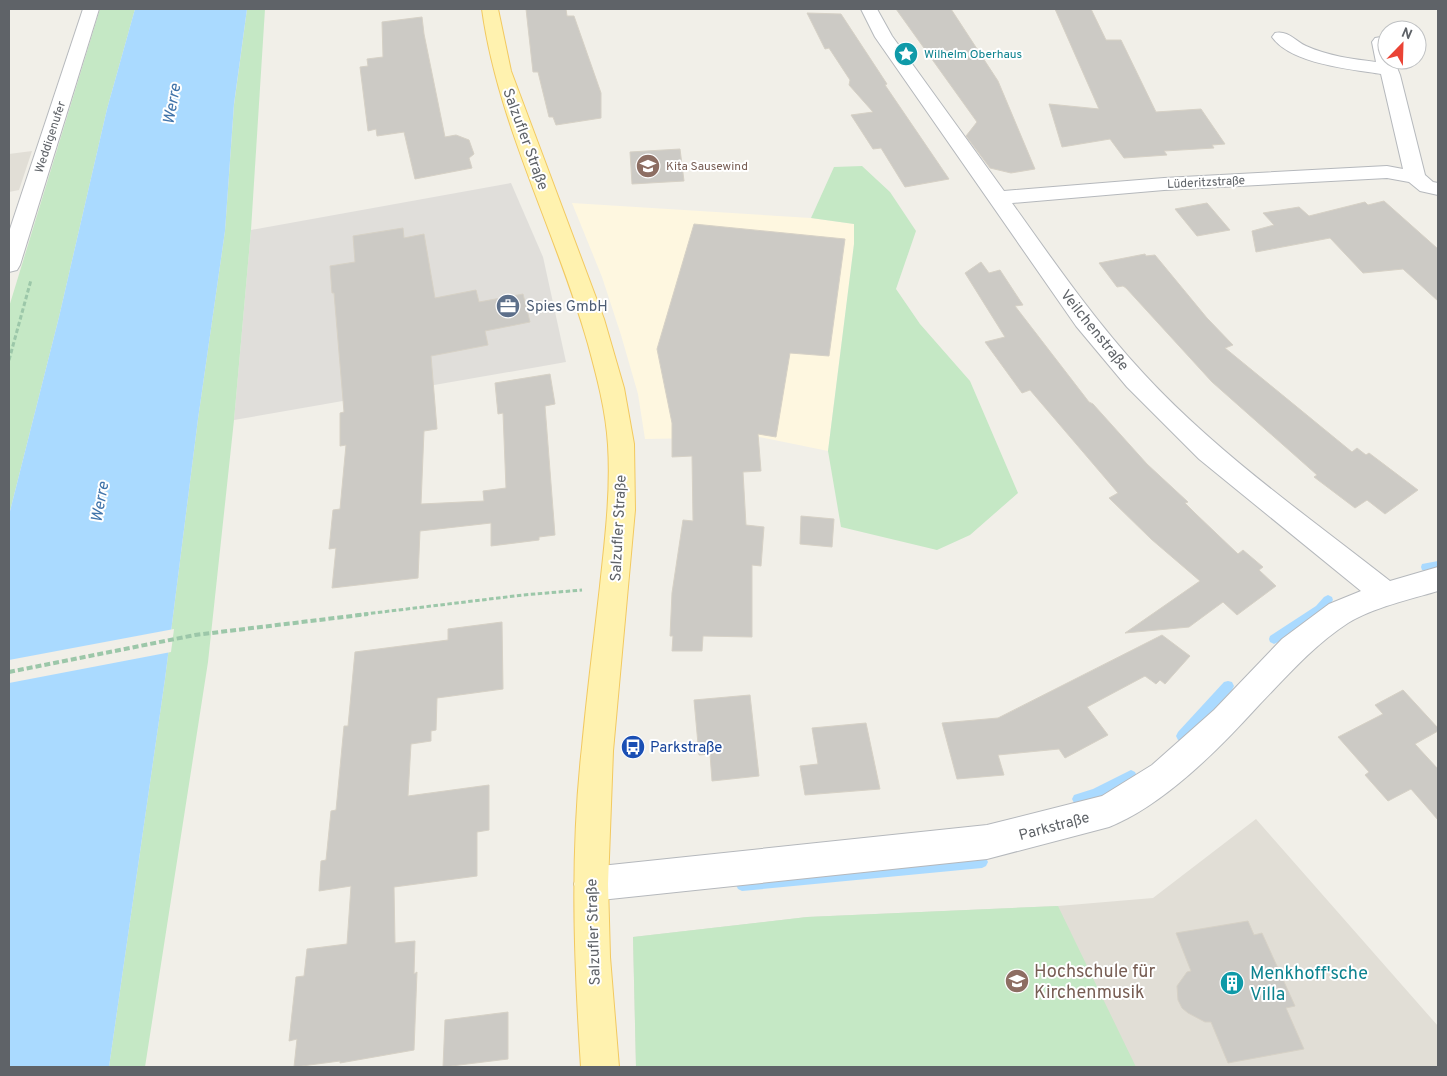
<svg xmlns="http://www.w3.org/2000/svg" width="1447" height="1076" font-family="Overpass,sans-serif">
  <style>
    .commercial { fill: #fef7e0 }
    .industrial { fill: #e0deda }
    .education { fill: #e1ded6 }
    .green { fill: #c5e8c5 }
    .water { fill: #aadaff }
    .pier { fill: #f1efe8 }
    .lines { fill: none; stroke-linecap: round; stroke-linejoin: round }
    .stream { fill: #aadaff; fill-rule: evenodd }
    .building { fill: #cccac5; stroke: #d6d1c6 }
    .minor-casing { stroke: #b5b8bc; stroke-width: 2 }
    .major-casing { stroke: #f2c960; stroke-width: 2 }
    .path-far1 { stroke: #9cc7a9; stroke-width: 3; stroke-dasharray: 4.5 2.5; stroke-linecap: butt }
    .path { stroke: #9cc7a9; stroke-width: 4; stroke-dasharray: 6 3; stroke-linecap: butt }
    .minor { fill: #fff; fill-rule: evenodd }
    .major { fill: #fff2af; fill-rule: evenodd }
    .labels { text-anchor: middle; stroke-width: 4; stroke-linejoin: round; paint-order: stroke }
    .far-culture-label { font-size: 12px; fill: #0d838f; stroke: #fff; text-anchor: start }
    .far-street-label { font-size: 12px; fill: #5f6368; stroke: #fff }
    .far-education-label { font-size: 12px; fill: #785e54; stroke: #fff; text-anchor: start }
    .street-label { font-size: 15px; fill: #5f6368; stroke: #fff }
    .service-label { font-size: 15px; fill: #4e5e75; stroke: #fff; text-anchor: start }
    .transit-label { font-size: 15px; fill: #164399; stroke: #fff; text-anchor: start }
    .water-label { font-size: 16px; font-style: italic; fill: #4174aa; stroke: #fff }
    .near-education-label { font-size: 18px; fill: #785e54; stroke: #fff; text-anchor: start }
    .near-culture-label { font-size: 18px; fill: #0d838f; stroke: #fff; text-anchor: start }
  </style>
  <rect width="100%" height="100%" fill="#f1efe8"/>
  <path class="commercial" d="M572 203 811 218 854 224V244L828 451 759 437 645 439 638 394 621 335 602 277Z"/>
  <path class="industrial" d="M511 183 543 257 566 362 234 420 251 230Z"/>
  <g class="education">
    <path d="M32 151 19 190 9 192V154Z"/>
    <path d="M1256 819 1438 1026V1067H636L633 937 807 917 1058 906 1153 898Z"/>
  </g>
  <g class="green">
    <path d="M100 9H135L107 109 59 317 9 515V307Z"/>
    <path d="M247 9H265L251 230 234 420 208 662 145 1067H109L165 679 198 419 225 231 234 105Z"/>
    <path d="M862 166 890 192 916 231 896 289 920 324 970 381 1018 493 970 535 937 550 841 527 828 451 854 244V224L811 218 834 167Z"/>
    <path d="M1058 906 1136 1067H636L633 937 807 917Z"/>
  </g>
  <path class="water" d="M135 9H247L234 104 225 231 198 419 165 679 109 1067H9V515L59 317 107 109Z"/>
  <path class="pier" d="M174 629 171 652 9 683V660Z"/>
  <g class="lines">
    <g class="stream">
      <path d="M1438 561V569L1426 571 1422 570 1421 567 1422 564Z"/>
      <path d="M1328 595 1332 597 1333 600 1324 612 1278 642 1274 644 1270 642 1269 639 1270 636 1316 606 1324 597Z"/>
      <path d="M1228 681 1232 682 1234 686 1232 690 1186 740 1182 741 1178 740 1176 736 1178 732 1224 682Z"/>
      <path d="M1131 770 1135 772 1137 776 1135 780C1122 787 1087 809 1074 803L1072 799 1074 795 1093 789Z"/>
      <path d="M982 856 986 858 988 862 986 866 982 868 742 891 738 889 736 885 738 881 742 879Z"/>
    </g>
  </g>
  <g class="building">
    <path d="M526 9H566L567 16H574L601 93V118L556 125 553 117H549L538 72H533Z"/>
    <path d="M896 9H951L998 81 1035 169 1011 173 990 168 966 136 977 122Z"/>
    <path d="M1055 9H1091L1106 40H1121L1156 112 1201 109 1225 144 1212 145 1214 148 1164 151 1167 155 1124 158 1110 139 1062 147 1049 104 1099 109Z"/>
    <path d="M807 13 841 14 887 84 885 85 949 179 905 187 881 148 873 149 851 115 873 112 849 85 850 80 829 48 825 49Z"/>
    <path d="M422 17 424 34 445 137 456 135 469 140 474 154 469 158 472 168 415 179 404 132 377 136 376 129 368 131 360 67 368 66 367 59 383 57 382 22Z"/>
    <path d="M680 149 684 181 632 184 630 152Z"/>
    <path d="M1384 201 1438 249V301L1403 269 1363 273 1330 238 1256 252 1252 231 1274 225 1263 213 1299 207 1309 216 1365 202 1368 205Z"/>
    <path d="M1207 203 1230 230 1197 236 1175 209Z"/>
    <path d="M694 224 845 239 829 356 790 353 776 437 758 434 761 471 743 472 746 525 764 527 761 566 752 565V637L703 636 702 651H672L673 636H670L672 593 683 520 693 521 692 456 672 457V423L657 349Z"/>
    <path d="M403 228 404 238 424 234 435 298 476 290 479 302 523 294 530 322 485 331 488 345 431 356 437 429 424 431 421 504 484 501 483 491 506 488 503 413 498 414 495 383 550 374 555 404 545 406 555 535 539 537V540L491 546V523L420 531 418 578 332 588 336 548 329 549 333 510 340 509 346 445 340 446V413L344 412 334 293H332L330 266 355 262 353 236Z"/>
    <path d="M1145 254 1146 256 1155 255 1207 318 1233 345 1225 348 1352 452 1357 448 1366 455 1369 453 1418 490 1385 514 1367 500 1355 508 1314 477 1317 475 1212 382 1126 288 1123 286 1117 287 1099 263Z"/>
    <path d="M981 262 989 273 1000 270 1023 305 1015 306 1089 402 1093 404 1147 464 1188 502 1185 503 1196 514 1238 554 1243 550 1263 567 1259 570 1276 586 1237 615 1223 602 1189 627 1125 633 1200 581 1151 539 1109 498 1118 493 1030 390 1022 393 985 342 1005 337 965 273Z"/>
    <path d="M801 516 834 519 832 547 800 544Z"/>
    <path d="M502 622 503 689 437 698 436 730 431 731V741L411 744 408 796 489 785V830L477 832V876L394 887 395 943 415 941 414 974 417 972 414 1050 340 1063V1061L294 1067 297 1039 289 1041 296 977 304 976 307 949 347 944 351 886 319 891 321 861 326 860 331 811 336 810 344 726H348L355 652 448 640V629Z"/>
    <path d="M1162 635 1190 656 1165 684 1160 680 1156 684 1145 676 1087 707 1108 735 1065 758 1059 749 998 755 1004 775 957 779 942 723 998 718Z"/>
    <path d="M1403 690 1438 728V731L1415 744 1438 769V820L1411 789 1388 801 1365 775 1369 772 1338 737 1383 714 1375 705Z"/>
    <path d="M750 695 759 776 712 781 710 754 699 755 694 700Z"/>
    <path d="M866 723 880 789 805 795 800 766 818 764 812 728Z"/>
    <path d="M1248 921 1254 935 1262 933 1295 1006 1286 1008 1304 1049 1228 1063 1211 1022H1205L1188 1013 1182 1008 1178 1000 1177 986 1187 972 1191 971 1176 933Z"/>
    <path d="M508 1012V1059L443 1067 445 1020Z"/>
  </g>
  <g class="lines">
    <g class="minor-casing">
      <g id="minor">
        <path d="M83 9H99L20 265 17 270 9 272V232Z"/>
        <path d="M861 9H877L892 36 1004 191 1164 178 1387 166 1403 169 1381 74C1350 69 1291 64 1272 37L1275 33C1288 30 1295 41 1306 46 1328 56 1353 59 1376 62L1372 42 1375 38 1381 37 1387 38V60H1394L1400 75 1425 175 1433 182 1438 183V195L1420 191 1409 182 1387 178 1164 190 1012 203C1054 262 1095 321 1144 374 1217 453 1306 515 1390 581L1438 567V591C1411 599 1372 608 1348 623 1314 645 1287 676 1259 705 1219 749 1164 805 1109 827L987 859 591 901 579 896 574 884 579 872 591 867 987 825 1102 796 1152 765 1214 710 1282 639 1329 604 1361 591 1199 459 1127 387 1076 326 875 37Z"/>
      </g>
    </g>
    <g class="major-casing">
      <path id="major" d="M482 9H498L511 71 604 319 624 388 634 444 635 510 613 751 608 884 610 957 619 1067H581C574 960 570 854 582 747 587 693 594 640 600 586 605 539 611 492 608 445 606 411 597 377 588 344 556 231 498 125 482 9Z"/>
    </g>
    <g class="path-far1">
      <path d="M9 360 31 280"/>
      <path d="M357 615 523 595 582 590"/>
    </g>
    <path class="path" d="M9 672 195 635 368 614"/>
    <use href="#minor" class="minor"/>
    <use href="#major" class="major"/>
  </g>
  <defs>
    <g id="sight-disc" transform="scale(1.25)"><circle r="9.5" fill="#0f9aa8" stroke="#fff"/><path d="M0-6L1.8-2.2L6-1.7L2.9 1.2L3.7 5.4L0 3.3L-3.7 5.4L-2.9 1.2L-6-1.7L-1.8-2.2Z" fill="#fff"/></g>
    <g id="school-disc" transform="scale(1.25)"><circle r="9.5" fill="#8d6e63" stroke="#fff"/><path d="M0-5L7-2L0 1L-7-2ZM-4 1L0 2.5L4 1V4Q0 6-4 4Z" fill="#fff"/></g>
    <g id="office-disc" transform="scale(1.25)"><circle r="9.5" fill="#5c6f8a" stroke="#fff"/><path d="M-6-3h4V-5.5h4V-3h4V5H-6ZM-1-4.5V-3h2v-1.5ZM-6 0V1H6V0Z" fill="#fff"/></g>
    <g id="bus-disc" transform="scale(1.25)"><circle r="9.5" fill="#1a4fb4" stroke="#fff"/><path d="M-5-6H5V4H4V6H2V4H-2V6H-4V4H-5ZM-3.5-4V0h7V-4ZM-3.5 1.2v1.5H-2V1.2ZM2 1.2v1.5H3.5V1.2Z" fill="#fff"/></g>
    <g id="university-disc" transform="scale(1.25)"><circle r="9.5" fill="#8d6e63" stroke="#fff"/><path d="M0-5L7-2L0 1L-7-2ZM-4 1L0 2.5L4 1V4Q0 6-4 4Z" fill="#fff"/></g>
    <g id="building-disc" transform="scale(1.25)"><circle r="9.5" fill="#0f9aa8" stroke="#fff"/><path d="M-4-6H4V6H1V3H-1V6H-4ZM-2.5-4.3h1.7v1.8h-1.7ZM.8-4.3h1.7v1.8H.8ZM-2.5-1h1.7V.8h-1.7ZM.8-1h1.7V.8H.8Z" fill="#fff"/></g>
  </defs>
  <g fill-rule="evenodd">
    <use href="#sight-disc" x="906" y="54"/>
    <use href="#school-disc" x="648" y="166"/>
    <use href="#office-disc" x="508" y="306"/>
    <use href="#bus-disc" x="633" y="747"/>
    <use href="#university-disc" x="1017" y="981"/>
    <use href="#building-disc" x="1232" y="983"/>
  </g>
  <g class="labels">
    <g class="far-culture-label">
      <text x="924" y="58">Wilhelm Oberhaus</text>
    </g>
    <g class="far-street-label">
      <text transform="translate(50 137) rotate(-72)" y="4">Weddigenufer</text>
      <text transform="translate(1206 182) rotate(-3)" y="4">Lüderitzstraße</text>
    </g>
    <g class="far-education-label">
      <text x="666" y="170">Kita Sausewind</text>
    </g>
    <g class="street-label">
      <text transform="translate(526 139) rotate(70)" y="5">Salzufler Straße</text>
      <text transform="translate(1095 330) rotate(51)" y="5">Veilchenstraße</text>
      <text transform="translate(618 528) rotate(-87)" y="5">Salzufler Straße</text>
      <text transform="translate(1054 826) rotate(-15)" y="5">Parkstraße</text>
      <text transform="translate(593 932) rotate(-92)" y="5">Salzufler Straße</text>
    </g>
    <g class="service-label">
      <text x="526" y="311">Spies GmbH</text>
    </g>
    <g class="transit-label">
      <text x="650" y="752">Parkstraße</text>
    </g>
    <g class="water-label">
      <text transform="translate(171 104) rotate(-80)" y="6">Werre</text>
      <text transform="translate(99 502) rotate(-80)" y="6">Werre</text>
    </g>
    <g class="near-education-label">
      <text x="1034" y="977">Hochschule für<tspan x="1034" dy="21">Kirchenmusik</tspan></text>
    </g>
    <g class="near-culture-label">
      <text x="1250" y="979">Menkhoff'sche<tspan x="1250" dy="21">Villa</tspan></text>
    </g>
  </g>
  <rect width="1447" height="1076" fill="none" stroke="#5f6368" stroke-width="20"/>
  <g transform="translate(1402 45) rotate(23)"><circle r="24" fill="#ffffff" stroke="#bfc1c3"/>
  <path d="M0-4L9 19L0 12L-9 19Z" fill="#ea4335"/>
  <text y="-8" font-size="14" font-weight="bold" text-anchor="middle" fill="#5f6368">N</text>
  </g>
</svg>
